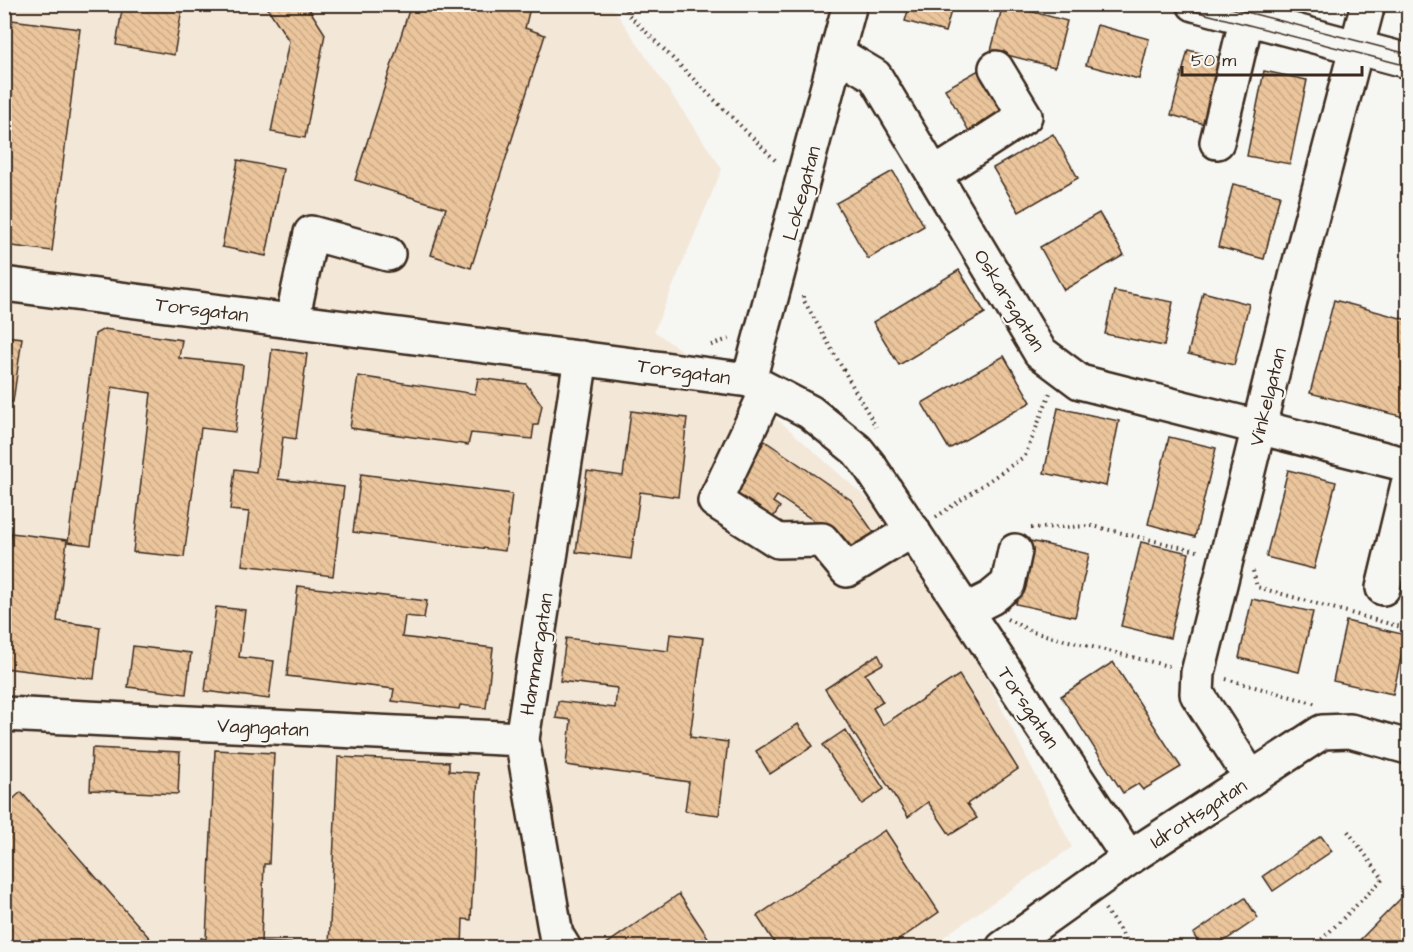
<svg xmlns="http://www.w3.org/2000/svg" width="1413" height="952" font-family="'Architects Daughter',sans-serif">
  <style>
    .built { fill: #f3e7d8 }
    .building { fill: url(#building-back-hatch); stroke: #3b2a1e; stroke-width: 1.5 }
    .lines { fill: none; stroke-linecap: round; stroke-linejoin: round }
    .minor-casing { stroke: #3b2a1e; stroke-width: 38 }
    .path { stroke: #3b2a1e; stroke-width: 4; stroke-dasharray: 1.5 4.5; stroke-linecap: butt }
    .minor { stroke: #f6f6f2; stroke-width: 33 }
    .tram { stroke: #3b2a1e; stroke-width: 1.5 }
    .labels { text-anchor: middle; stroke-width: 4.5; stroke-linejoin: round; paint-order: stroke }
    .street-label { font-size: 20px; fill: #3b2a1e; stroke: #f6f6f2 }
  </style>
  <defs>
    <pattern id="building-back-hatch" width="6" height="6" patternUnits="userSpaceOnUse" patternTransform="scale(1.5)"><rect width="6" height="6" fill="#ebc59c"/><path d="M-1 5l2 2M0 0l6 6M5-1l2 2" fill="none" stroke="#caa986"/></pattern>
  </defs>
  <rect width="100%" height="100%" fill="#f6f6f2"/>
  <filter id="ink" filterUnits="userSpaceOnUse"><feTurbulence type="fractalNoise" baseFrequency=".0167" numOctaves="2"/><feDisplacementMap in="SourceGraphic" scale="12" xChannelSelector="R" yChannelSelector="G"/><feConvolveMatrix kernelMatrix="1 2 1 2 8 2 1 2 1" color-interpolation-filters="sRGB"/></filter>
  <g filter="url(#ink)">
    <path class="built" d="M5 5H611L722 169 654 331 783 424 873 504 924 584 945 604 963 632 1072 847 929 947 5 948Z"/>
    <g class="building">
      <path d="M123 4H183L174 55 116 45Z"/>
      <path d="M265 4H306L325 34 305 138 271 132 289 41Z"/>
      <path d="M411 4H531L525 28 545 35 471 268 431 255 446 208 355 180Z"/>
      <path d="M910 4H953L945 32 905 21Z"/>
      <path d="M1003 4 1067 21 1055 67 991 51Z"/>
      <path d="M4 19 80 29 52 251 4 245Z"/>
      <path d="M1097 25 1149 39 1139 79 1086 65Z"/>
      <path d="M1188 50 1233 61 1216 127 1171 115Z"/>
      <path d="M986 66 1014 115 973 138 945 89Z"/>
      <path d="M1264 71 1307 80 1290 164 1247 156Z"/>
      <path d="M1053 134 1078 178 1019 212 993 168Z"/>
      <path d="M238 160 283 169 266 256 222 247Z"/>
      <path d="M893 171 924 226 868 259 836 203Z"/>
      <path d="M1233 184 1280 195 1264 259 1218 247Z"/>
      <path d="M1099 213 1124 255 1064 290 1040 247Z"/>
      <path d="M959 270 985 313 899 365 873 322Z"/>
      <path d="M1114 291 1173 302 1164 346 1105 334Z"/>
      <path d="M1203 292 1249 304 1234 365 1188 354Z"/>
      <path d="M1334 300 1408 320V418L1310 393Z"/>
      <path d="M104 329 182 340 179 358 243 365 235 432 201 428 184 557 133 552 151 393 112 387 91 545 68 542 95 334Z"/>
      <path d="M4 336 22 338 13 402 4 401Z"/>
      <path d="M272 349 307 354 296 439 283 437 278 479 344 487 333 576 242 565 249 512 230 510 235 469 256 472Z"/>
      <path d="M1004 356 1031 402 949 449 922 403Z"/>
      <path d="M358 376 475 394 478 378 526 384 542 405 538 425H534L532 439 471 433 468 445 350 428Z"/>
      <path d="M1058 408 1119 421 1106 486 1044 473Z"/>
      <path d="M631 411 687 418 678 497 640 492 631 559 576 552 587 471 623 476Z"/>
      <path d="M1169 437 1216 448 1195 537 1148 524Z"/>
      <path d="M765 441 851 500 879 540 849 560 831 532 777 496 773 502 780 507 768 525 727 497Z"/>
      <path d="M4 448 11 449 4 503Z"/>
      <path d="M1288 470 1336 482 1314 569 1266 557Z"/>
      <path d="M361 474 512 494 505 551 353 532Z"/>
      <path d="M11 533 67 540 57 621 100 627 94 679 4 668V583Z"/>
      <path d="M1030 541 1089 554 1075 617 1016 604Z"/>
      <path d="M1141 542 1189 553 1170 638 1121 626Z"/>
      <path d="M298 586 427 601 424 618 405 616 402 637 493 648 486 708 460 705 459 709 392 701 394 689 287 676Z"/>
      <path d="M1252 599 1313 612 1299 672 1239 658Z"/>
      <path d="M216 607 245 610 239 657 274 661 269 699 205 691Z"/>
      <path d="M1346 621 1406 635 1393 694 1333 681Z"/>
      <path d="M670 634 703 638 690 737 728 742 719 815 685 811 689 782 566 765 571 720 556 718 558 701 615 708 617 688 560 681 566 638 668 651Z"/>
      <path d="M133 646 191 653 186 694 128 687Z"/>
      <path d="M878 654 883 664 865 674 883 702 873 708 883 725 959 675 1018 769 967 804 977 818 950 835 928 802 908 817 825 689Z"/>
      <path d="M1113 662 1181 767 1143 790 1138 784 1123 793 1061 696Z"/>
      <path d="M798 724 813 746 770 774 756 751Z"/>
      <path d="M845 730 884 789 862 804 823 745Z"/>
      <path d="M92 748 180 752 178 794 90 790Z"/>
      <path d="M215 750 274 753 269 864H264L261 942 329 945 338 757 449 762V771L478 773 471 920 463 919 462 948H201V938L206 939Z"/>
      <path d="M21 792 153 942 147 948H42L35 940 26 948H4V807Z"/>
      <path d="M885 830 939 912 887 948H778L757 916Z"/>
      <path d="M1321 836 1332 851 1273 891 1263 876Z"/>
      <path d="M1408 891V948H1352Z"/>
      <path d="M679 894 715 948H607L605 945Z"/>
      <path d="M1245 898 1258 918 1214 948H1202L1193 934Z"/>
    </g>
    <g class="lines">
      <g class="minor-casing">
        <g id="minor">
          <path d="M1194 4 1408 61"/>
          <path d="M838 54 875 76 1040 352 1080 382 1408 465"/>
          <path d="M1217 142 1250 4"/>
          <path d="M934 175 1025 116 996 68"/>
          <path d="M4 284 749 380 810 412 857 450 869 465 1129 858"/>
          <path d="M292 320 311 233 388 254"/>
          <path d="M749 380 850 4"/>
          <path d="M767 391 715 501 778 541 822 540 847 570 913 530"/>
          <path d="M1383 588 1408 484"/>
          <path d="M965 611 991 598 1008 584 1015 551"/>
          <path d="M4 714 522 739"/>
          <path d="M1251 778 1197 694 1198 673 1297 273 1368 4"/>
          <path d="M564 948 556 935 522 739 581 358"/>
          <path d="M1003 948 1129 858 1322 732 1350 731 1408 747"/>
        </g>
      </g>
      <g class="path">
        <path d="M625 4 629 15 778 163"/>
        <path d="M803 296V299L876 427"/>
        <path d="M711 345 732 338"/>
        <path d="M936 517 1025 456 1050 393"/>
        <path d="M1031 528 1093 526 1201 552"/>
        <path d="M1253 571 1257 587 1408 629"/>
        <path d="M1007 619 1033 632 1172 667"/>
        <path d="M1226 679 1317 704"/>
        <path d="M1105 909 1132 948"/>
        <path d="M1313 948 1383 879 1347 830"/>
      </g>
      <use href="#minor" class="minor"/>
      <g class="tram">
        <path d="M1167 4 1408 66"/>
        <path d="M1216 4 1408 54"/>
      </g>
    </g>
  </g>
  <g class="labels">
    <g class="street-label">
      <text transform="translate(801 193) rotate(-75)" y="7">Lokegatan</text>
      <text transform="translate(1010 300) rotate(58)" y="7">Oskarsgatan</text>
      <text transform="translate(202 309) rotate(7)" y="7">Torsgatan</text>
      <text transform="translate(684 371) rotate(8)" y="7">Torsgatan</text>
      <text transform="translate(1267 397) rotate(-76)" y="7">Vinkelgatan</text>
      <text transform="translate(536 654) rotate(-81)" y="7">Hammargatan</text>
      <text transform="translate(1029 707) rotate(56)" y="7">Torsgatan</text>
      <text transform="translate(263 727) rotate(3)" y="7">Vagngatan</text>
      <text transform="translate(1198 813) rotate(-33)" y="7">Idrottsgatan</text>
    </g>
  </g>
  <rect width="1413" height="952" fill="none" stroke="#f6f6f2" stroke-width="24"/>
  <rect x="12" y="12" width="1389" height="928" fill="none" stroke="#3b2a1e" stroke-width="2" filter="url(#ink)"/>
  <path d="M1182 66v9h180v-9" fill="none" stroke="#3b2a1e" stroke-width="3"/>
  <text x="1191" y="66" font-size="18" fill="#3b2a1e" stroke="#f6f6f2" stroke-width="4.5" paint-order="stroke">50 m</text>
</svg>
